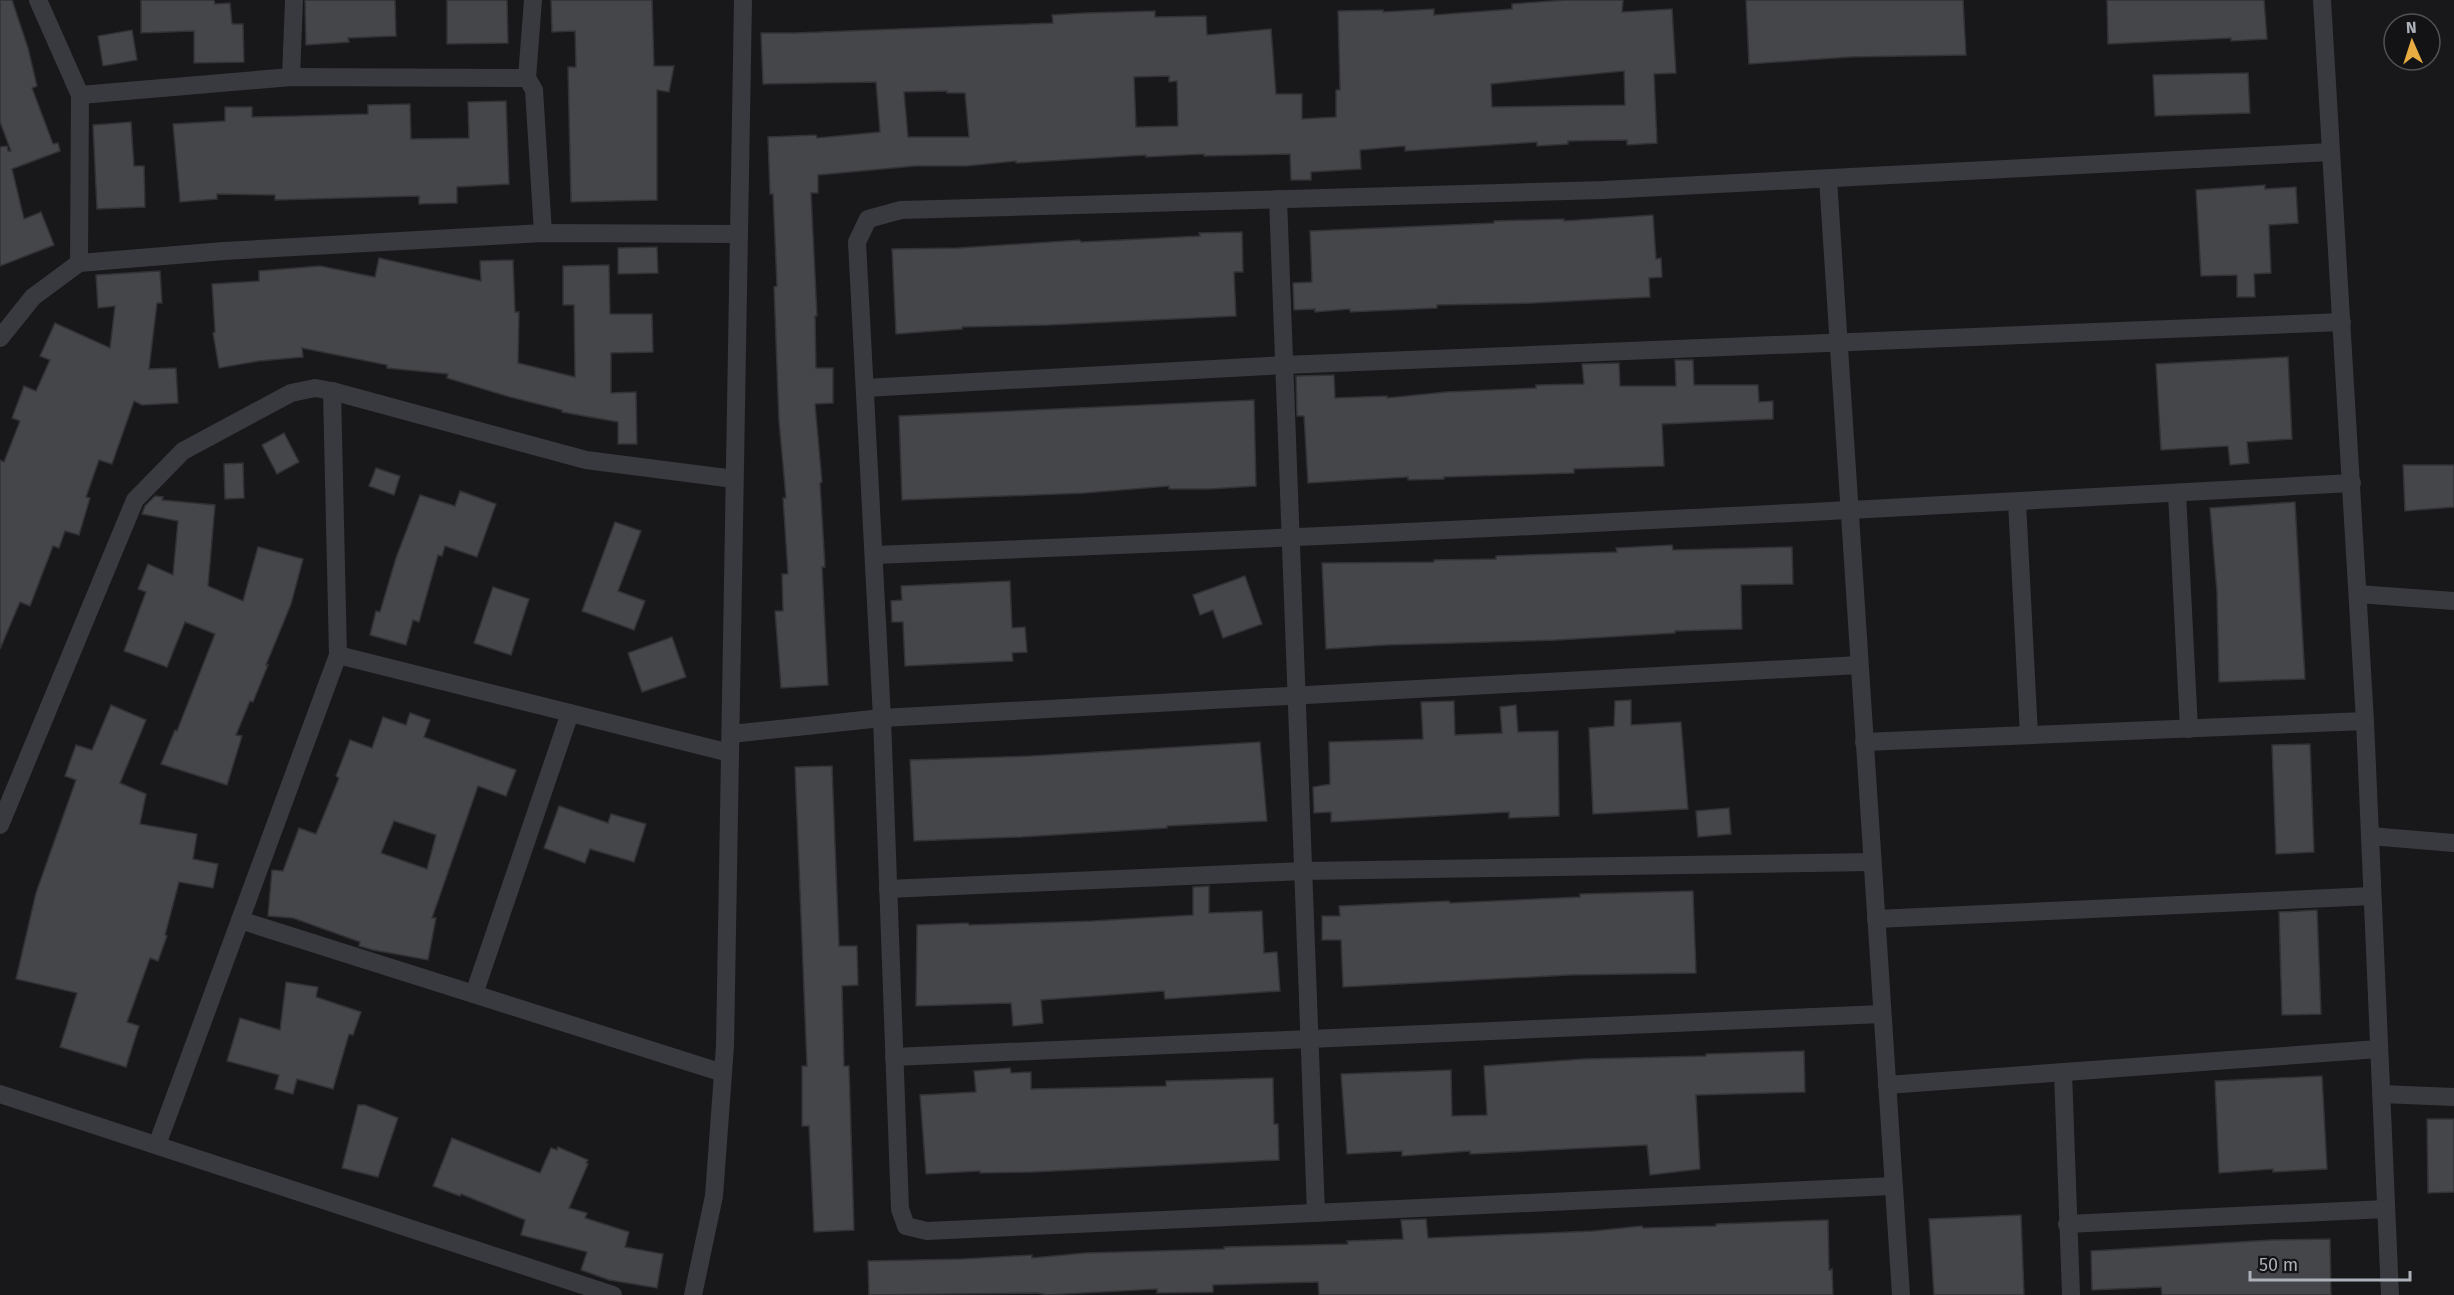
<svg xmlns="http://www.w3.org/2000/svg" width="2454" height="1295" font-family="'Fira Sans',sans-serif">
  <style>
    .building { fill: #45464a; stroke: #323236; stroke-width: 1.5; fill-rule: evenodd }
    .lines { fill: none; stroke-linecap: round; stroke-linejoin: round }
    .street { stroke: #393a3f; stroke-width: 18 }
  </style>
  <rect width="100%" height="100%" fill="#18181a"/>
  <g class="building">
    <path d="M0 0H12L28 48 37 86 32 88 53 144 58 143 60 151 12 169 24 219 41 212 54 245 0 266V147L7 146 8 151H11L0 122Z"/>
    <path d="M141 0H214L215 4 230 3 232 24H243L244 62 194 63V31L141 33Z"/>
    <path d="M305 0H395L396 36 348 38 349 42 306 45Z"/>
    <path d="M447 0H507L508 43 447 44Z"/>
    <path d="M551 0H652L654 66H674L669 92 657 90V200L571 202 568 67H576L575 31 552 32Z"/>
    <path d="M1566 0H1623L1622 12 1672 9 1676 73 1654 74 1657 143 1627 145V140L1568 141V144L1537 146V142L1405 151V146L1360 150 1361 169 1311 172V180H1291L1290 154 1204 156V154L1146 157V155L1016 163V161L966 166H915L818 175V193H811L817 316H815L816 368H833V403L815 404 822 482 820 483 825 567H822L828 685 781 688 775 611H783L782 574H788L783 498H786L779 421 774 287 777 286 773 194H770L768 137 816 135 817 138 880 132 876 82 763 84 761 33H795L1053 23 1052 15 1084 13 1155 11V17L1206 16 1207 35 1271 29 1276 94H1302V119L1336 117V90H1340L1338 11 1383 10V12L1434 9V15L1512 9V4ZM1624 71 1625 105 1492 107 1491 84ZM1169 76V82L1177 81 1178 126 1136 127 1134 77ZM947 91V93H965L969 137H908L904 92Z"/>
    <path d="M1746 0H1963L1966 55 1850 57 1749 64Z"/>
    <path d="M2107 0H2264L2267 39 2231 41V38L2108 44Z"/>
    <path d="M132 30 137 60 103 66 98 36Z"/>
    <path d="M2248 73 2250 113 2155 116 2153 75Z"/>
    <path d="M506 101 509 184 457 187V203L419 204V196L275 200V195L217 194V199L180 202 173 124 225 121V107H252V117L299 116 368 114V105L410 104 411 139 469 138 468 102Z"/>
    <path d="M131 122 134 166H144L145 207 97 209 93 125Z"/>
    <path d="M2265 185V189L2296 187 2298 223 2269 225 2271 273 2254 274 2255 297H2237V275L2201 276 2196 190Z"/>
    <path d="M1653 215 1656 259 1661 258 1662 277 1649 278 1650 297 1532 303 1437 305V308L1350 312V309L1315 312V309L1294 310 1293 283 1312 282 1310 231 1494 223V221L1564 219V221Z"/>
    <path d="M1242 232 1243 272H1234L1236 316 1049 325 962 327V329L896 334 892 249 958 248 1080 240 1081 242 1200 236 1199 233Z"/>
    <path d="M657 247 658 273 618 274V248Z"/>
    <path d="M379 258 481 281 480 261 513 260 515 312H519L518 363 575 377 574 305H563V266L609 265 610 314H652L653 352 611 353V393L636 392 637 444H618V422L562 412V410L510 397 447 378 448 374 387 368V365L302 348 303 357 259 361 219 368 213 333 215 332 212 284 259 281V271L320 266 375 277Z"/>
    <path d="M160 271 162 303H157L149 369 176 368 178 403 142 405 134 401 112 464 99 460 86 497 90 498 79 535 65 531 59 548 53 546 30 606 20 602 0 649V460L4 462 20 421 12 418 24 386 36 391 50 360 40 356 55 323 110 348 115 306 98 308 96 275Z"/>
    <path d="M2288 357 2292 439 2247 442 2249 463 2230 465 2228 446 2161 450 2156 364Z"/>
    <path d="M1675 360H1693L1694 385H1758L1759 402 1773 401V419L1662 424 1664 466 1574 469V473L1444 477V479L1408 480V477L1308 483 1304 416H1297L1296 376 1334 375 1335 398 1387 396V398L1446 392 1536 388V385L1584 384 1582 364 1619 363 1620 386H1676Z"/>
    <path d="M1254 400 1256 486 1210 489H1169V486L1085 493 902 500 899 416Z"/>
    <path d="M284 433 299 462 277 474 262 445Z"/>
    <path d="M243 463 244 498 225 499 224 464Z"/>
    <path d="M2403 465H2454V507L2405 511Z"/>
    <path d="M376 468 400 476 394 495 369 486Z"/>
    <path d="M460 491 496 504 477 557 445 546 442 556 438 555 419 622 413 620 406 645 370 635 376 611 380 612 396 558 420 495 455 506Z"/>
    <path d="M155 496 163 497 162 500 215 505 208 586 243 601 258 547 303 559 291 604 266 665H268L253 702 250 701 236 735 242 736 227 785 161 764 175 730 177 731 215 634 185 622 167 667 124 651 146 592 138 589 148 564 173 575 178 521 142 514 145 506Z"/>
    <path d="M2295 502 2305 679 2219 682 2217 592 2210 508Z"/>
    <path d="M615 522 641 531 618 591 645 601 634 630 582 611Z"/>
    <path d="M1672 545 1673 550 1792 547 1793 584 1741 585 1742 629 1675 631V633L1557 640 1386 645 1326 649 1322 563 1434 562V560L1496 559V556L1617 552 1616 548Z"/>
    <path d="M1245 576 1262 624 1223 638 1213 610 1200 615 1193 595Z"/>
    <path d="M1010 581 1012 628 1025 627 1027 652 1012 653 1013 661 905 666 903 622H892L891 601 902 600 901 586Z"/>
    <path d="M493 587 529 599 511 655 474 643Z"/>
    <path d="M672 637 686 677 642 692 628 653Z"/>
    <path d="M1631 700V725L1681 722 1688 809 1593 814 1589 728 1614 726 1615 701Z"/>
    <path d="M1454 701 1455 735 1502 733 1500 707 1516 705 1518 732 1558 731 1559 816 1509 818V812L1331 822V812L1314 813 1313 787 1330 784 1329 742 1423 739 1421 702Z"/>
    <path d="M111 705 146 720 120 783 146 794 140 824 197 834 193 859 218 864 213 888 179 882 165 935 167 936 158 961 150 958 127 1022 139 1026 126 1067 60 1047 77 993 16 979 36 893 76 780 65 776 76 745 92 750Z"/>
    <path d="M410 713 430 720 424 737 516 770 506 796 478 786 432 918H436L428 960 373 950 359 946 360 942 293 918 268 916 272 870 283 871 299 828 316 834 339 778 336 776 350 740 372 748 383 717 406 725ZM394 821 436 835 427 869 381 853Z"/>
    <path d="M1260 742 1267 821 1167 826V828L1021 837 914 841 910 760 1031 756Z"/>
    <path d="M2310 744 2314 852 2276 854 2272 745Z"/>
    <path d="M832 766 839 946H857L858 985 842 986 844 1066H849L854 1230 814 1232 809 1126H802V1066H807L795 767Z"/>
    <path d="M559 806 608 823 611 814 646 824 634 862 590 849 585 863 544 848Z"/>
    <path d="M1729 808 1731 834 1698 837 1696 811Z"/>
    <path d="M1209 886V913L1262 911 1264 953 1277 952 1280 991 1165 999 1164 991 1041 1000 1043 1023 1013 1026 1011 1003 916 1006 917 925 968 923 969 925 1092 921 1193 915V887Z"/>
    <path d="M1693 891 1696 973 1570 975 1343 987 1341 940H1322V916H1340L1339 906 1449 901 1450 903 1580 897V894Z"/>
    <path d="M2317 910 2321 1014 2282 1015 2279 912Z"/>
    <path d="M286 982 318 987 316 997 361 1012 353 1035 349 1034 333 1089 297 1079 293 1094 275 1089 279 1075 227 1061 240 1018 280 1030Z"/>
    <path d="M1804 1051 1805 1092 1696 1095 1700 1169 1650 1175 1647 1145 1490 1153 1470 1154V1151L1402 1156V1151L1347 1154 1341 1074 1451 1070 1452 1116 1487 1115 1484 1066 1584 1059 1706 1056V1054Z"/>
    <path d="M1010 1068 1011 1073 1031 1072V1089L1166 1086V1081L1273 1078 1274 1124H1278L1279 1160 1033 1172 980 1173V1171L926 1174 920 1095 976 1092 974 1071Z"/>
    <path d="M2322 1076 2327 1169 2273 1172V1169L2219 1173 2215 1081Z"/>
    <path d="M358 1105H365L398 1118 378 1177 342 1168Z"/>
    <path d="M2427 1119H2454V1192L2428 1193Z"/>
    <path d="M452 1138 540 1173 551 1148 557 1150 558 1147 588 1160 586 1163 588 1164 569 1208 587 1213 585 1218 629 1232 625 1247 663 1254 657 1288 609 1280 581 1270 587 1252 521 1235 525 1220 461 1194 460 1196 433 1186Z"/>
    <path d="M2021 1215 2024 1295H1934L1929 1219Z"/>
    <path d="M1426 1219 1428 1238 1593 1231 1642 1226 1643 1228 1716 1226V1224L1828 1220 1829 1270 1832 1269 1833 1295H1319L1318 1282 1213 1285V1292L1157 1293V1289L1047 1295 1037 1293 869 1295 868 1261 963 1259 1032 1255V1258L1085 1253 1224 1249V1247L1348 1244 1347 1241 1403 1239 1401 1220Z"/>
    <path d="M2330 1239 2331 1295H2162L2161 1287 2092 1290 2091 1251 2271 1240Z"/>
  </g>
  <g class="lines">
    <g class="street">
      <path d="M38 0 80 95 79 263"/>
      <path d="M533 0 527 78 534 90 543 233"/>
      <path d="M2322 0 2365 721 2390 1295"/>
      <path d="M291 77 294 0"/>
      <path d="M80 95 291 77 527 78"/>
      <path d="M1828 179 1901 1295"/>
      <path d="M1278 199 1316 1213"/>
      <path d="M0 338 33 297 79 263 224 251 543 233 739 234"/>
      <path d="M865 388 1284 365 2342 322"/>
      <path d="M2177 493 2189 729"/>
      <path d="M2017 502 2029 735"/>
      <path d="M874 555C1367 536 1859 510 2352 483"/>
      <path d="M2358 594 2454 601"/>
      <path d="M338 655 730 753"/>
      <path d="M731 734 882 718 1859 665"/>
      <path d="M1864 742 2365 721"/>
      <path d="M0 825 135 500 183 451 291 393 315 388 332 391 586 460 734 479"/>
      <path d="M2370 836 2454 843"/>
      <path d="M888 889 1303 871 1872 862"/>
      <path d="M1876 919 2372 896"/>
      <path d="M240 920 723 1073"/>
      <path d="M474 994 570 713"/>
      <path d="M894 1057 1882 1014"/>
      <path d="M2063 1072 2071 1295"/>
      <path d="M1887 1085 2379 1049"/>
      <path d="M0 1094 613 1295"/>
      <path d="M2381 1094 2454 1097"/>
      <path d="M157 1145 338 655 332 391"/>
      <path d="M1893 1186 927 1231 906 1226 900 1209 882 718 857 242 868 219 901 210 1603 190 2331 152"/>
      <path d="M2067 1224 2386 1209"/>
      <path d="M693 1295 714 1196 725 1046 743 0"/>
    </g>
  </g>
  <g transform="translate(2412 42) rotate(357)"><circle r="28" fill="#131315" stroke="#505257" stroke-width="1.5"/>
  <path d="M0-4.5L10 22L0 15L-10 22Z" fill="#e8ac42"/>
  <text y="-9" font-size="16" font-weight="bold" text-anchor="middle" fill="#abb0b9">N</text>
  </g>
  <path d="M2250 1271v9h160v-9" fill="none" stroke="#abb0b9" stroke-width="3"/>
  <text x="2259" y="1271" font-size="18" fill="#abb0b9" stroke="#131315" stroke-width="4.5" paint-order="stroke">50 m</text>
</svg>
